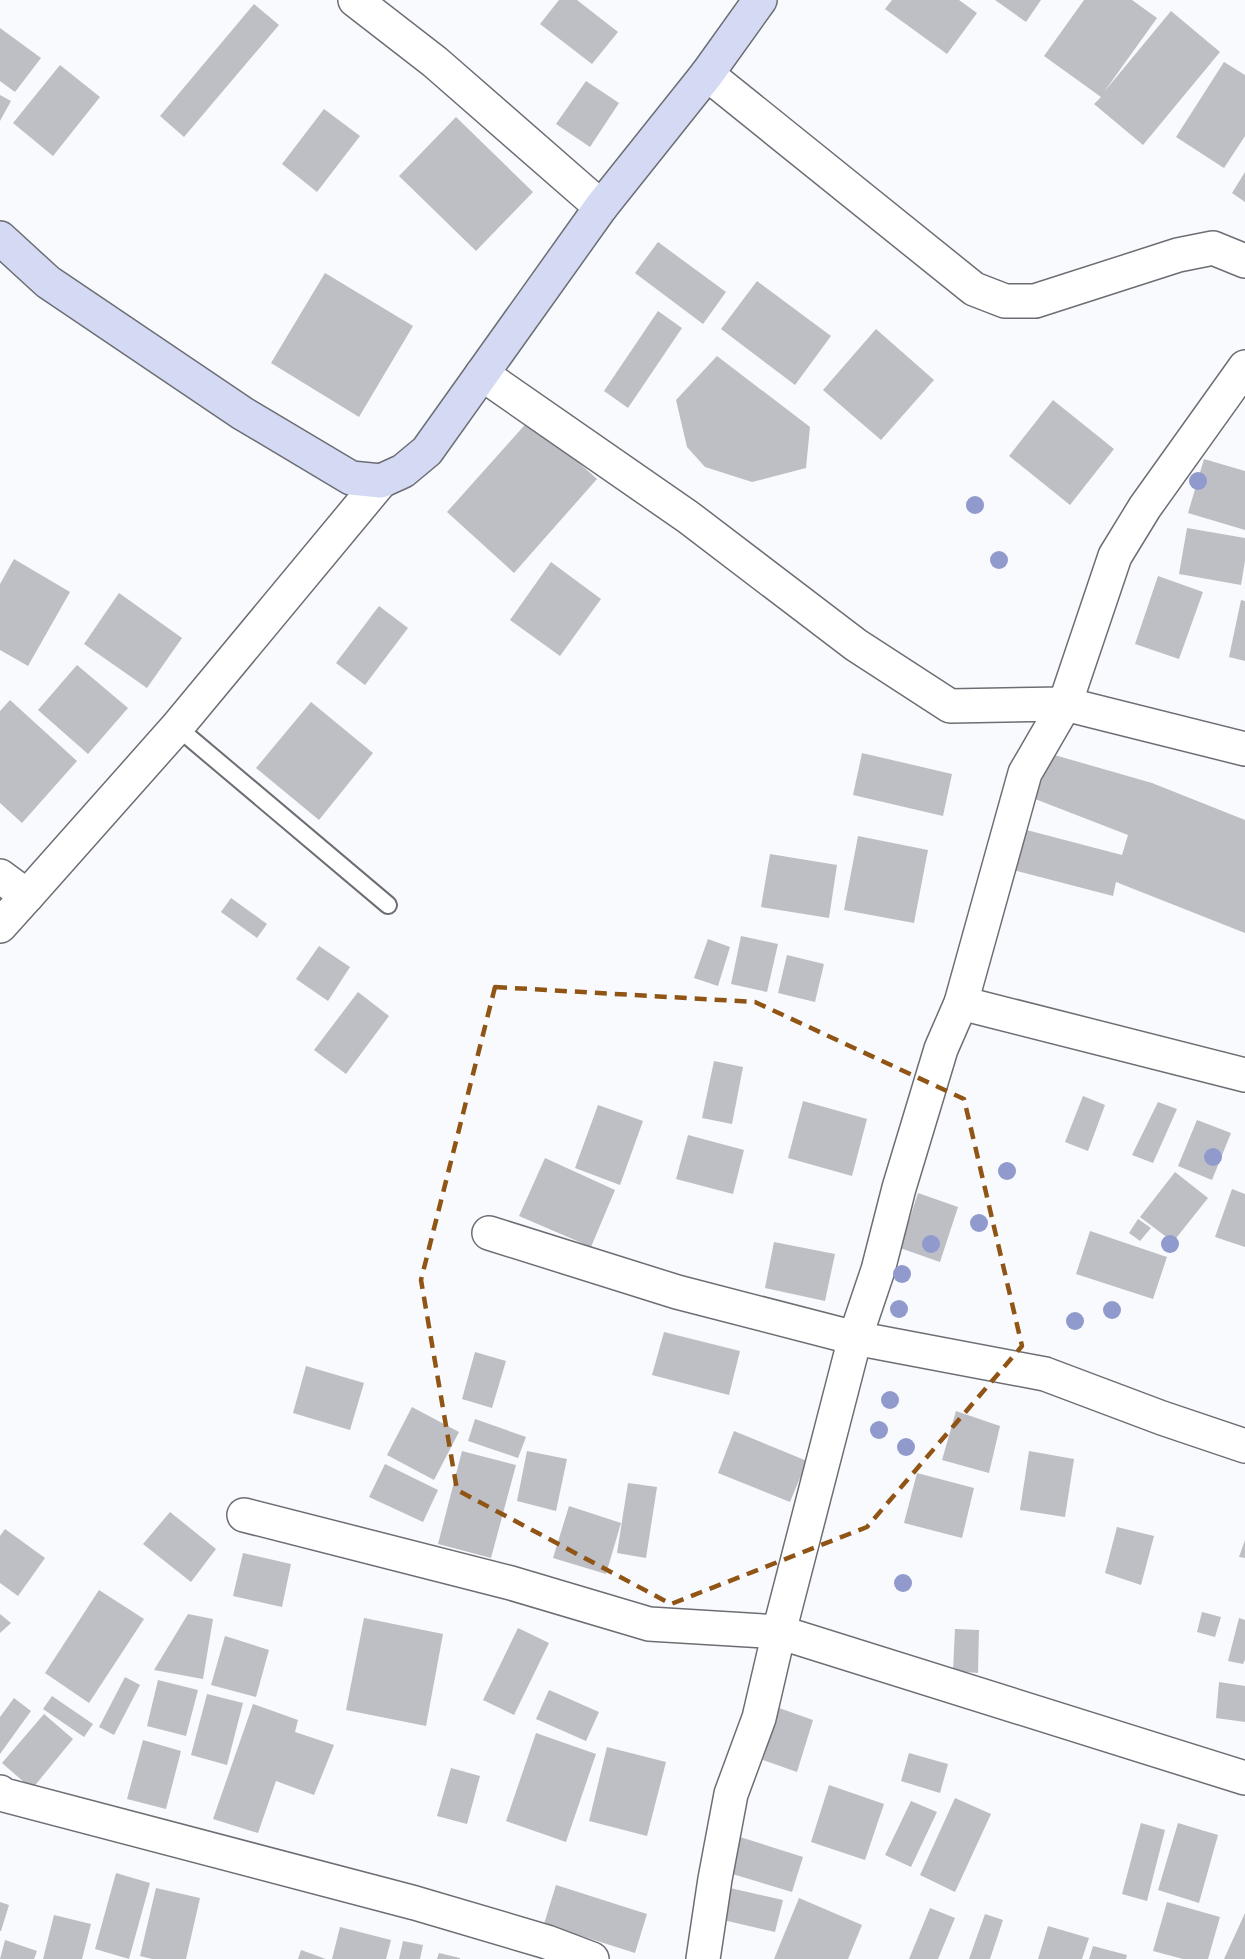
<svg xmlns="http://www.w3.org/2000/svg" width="1245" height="1959" font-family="'IBM Plex Serif',serif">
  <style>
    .building { fill: #bdbfc5 }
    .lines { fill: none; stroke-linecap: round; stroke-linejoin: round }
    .lane-casing { stroke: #6c6e74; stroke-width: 20 }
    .street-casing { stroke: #6c6e74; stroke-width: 36 }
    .secondary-casing { stroke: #6c6e74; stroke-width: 36 }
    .lane { stroke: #fff; stroke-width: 16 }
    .street { stroke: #fff; stroke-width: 33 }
    .secondary { stroke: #d4daf3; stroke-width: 33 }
    .tree { fill: #909acc }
    .marked { fill: none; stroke: #905515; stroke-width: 4.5; stroke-dasharray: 12 8; stroke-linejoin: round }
  </style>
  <rect width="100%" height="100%" fill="#f9fafe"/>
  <g class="building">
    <path d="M559 0H577L618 32 592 64 540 24Z"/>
    <path d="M892 0H959L977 13 947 54 885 9Z"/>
    <path d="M995 0H1041L1026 22Z"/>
    <path d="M1084 0H1132L1157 18 1104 92 1171 11 1220 52 1143 145 1094 104 1101 97 1044 56Z"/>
    <path d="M254 4 279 25 184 137 160 116Z"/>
    <path d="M0 28 41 58 15 92 0 81Z"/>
    <path d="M1224 62 1245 75V136L1224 168 1176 137Z"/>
    <path d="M60 65 100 97 53 156 13 123Z"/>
    <path d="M586 81 619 103 590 147 556 124Z"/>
    <path d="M0 95 11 101 0 121Z"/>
    <path d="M324 109 360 136 317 192 282 164Z"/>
    <path d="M456 117 533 192 476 251 399 176Z"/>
    <path d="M1245 172V202L1232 193Z"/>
    <path d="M658 242 726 292 703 324 635 273Z"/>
    <path d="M325 273 413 326 359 417 271 363Z"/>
    <path d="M757 281 831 336 795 385 721 329Z"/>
    <path d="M658 311 682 328 628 408 604 391Z"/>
    <path d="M876 329 934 380 881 440 823 390Z"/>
    <path d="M717 356 810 427 806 468 752 482 705 467 687 447 676 400Z"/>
    <path d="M1053 400 1114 449 1070 505 1009 456Z"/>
    <path d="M530 419 597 479 514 573 447 512Z"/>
    <path d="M1204 459 1245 471V530L1188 513Z"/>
    <path d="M1187 528 1245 538V561L1241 585 1179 574Z"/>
    <path d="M14 559 70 592 28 666 0 650V584Z"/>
    <path d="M551 562 601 599 560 656 510 620Z"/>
    <path d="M1158 576 1203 592 1179 659 1135 644Z"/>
    <path d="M119 593 182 638 147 688 84 644Z"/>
    <path d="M1241 600 1245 601V661L1229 657Z"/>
    <path d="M379 606 408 628 365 685 336 663Z"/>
    <path d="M77 665 128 708 88 754 38 710Z"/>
    <path d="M10 700 77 761 22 823 0 803V711Z"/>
    <path d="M311 702 373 753 319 820 256 768Z"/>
    <path d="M862 753 952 774 943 816 853 795Z"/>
    <path d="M1051 754 1152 783 1245 820V933L1116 882 1113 896 1009 869 1019 828 1122 855 1128 835 1035 799Z"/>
    <path d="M858 836 928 850 914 923 844 910Z"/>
    <path d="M770 854 837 865 829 918 761 907Z"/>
    <path d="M231 898 267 924 257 938 221 912Z"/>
    <path d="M741 936 778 944 767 992 731 984Z"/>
    <path d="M708 939 730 947 718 986 694 978Z"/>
    <path d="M319 946 350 967 328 1001 296 979Z"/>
    <path d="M787 955 824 964 815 1002 778 993Z"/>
    <path d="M358 992 389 1016 346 1074 314 1050Z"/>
    <path d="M714 1061 743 1067 732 1124 702 1118Z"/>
    <path d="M1083 1096 1105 1105 1088 1151 1065 1142Z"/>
    <path d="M803 1101 867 1119 852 1176 788 1158Z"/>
    <path d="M1158 1102 1177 1109 1153 1163 1132 1155Z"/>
    <path d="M598 1105 643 1121 620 1185 575 1168Z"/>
    <path d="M1197 1120 1231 1133 1212 1180 1178 1166Z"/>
    <path d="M688 1135 744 1150 733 1194 676 1179Z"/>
    <path d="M545 1158 615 1190 591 1247 519 1216Z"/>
    <path d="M1175 1172 1208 1198 1173 1242 1140 1217Z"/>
    <path d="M1232 1189 1245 1194V1247L1215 1237Z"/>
    <path d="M918 1193 958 1207 940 1262 900 1248Z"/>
    <path d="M1138 1219 1151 1228 1140 1241 1129 1233Z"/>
    <path d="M1090 1231 1167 1257 1153 1299 1076 1274Z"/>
    <path d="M774 1242 835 1254 825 1301 765 1288Z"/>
    <path d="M664 1332 740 1351 729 1395 652 1375Z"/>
    <path d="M475 1352 506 1361 492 1408 462 1399Z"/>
    <path d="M306 1366 364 1383 350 1430 293 1413Z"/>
    <path d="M412 1407 459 1432 434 1480 387 1455Z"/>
    <path d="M956 1411 1000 1426 989 1473 942 1460Z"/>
    <path d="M475 1419 526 1437 518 1458 468 1441Z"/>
    <path d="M734 1431 807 1461 790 1502 718 1473Z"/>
    <path d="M462 1451 516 1465 491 1558 438 1544Z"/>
    <path d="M527 1451 567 1459 556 1511 517 1501Z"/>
    <path d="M1029 1451 1074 1459 1065 1517 1020 1510Z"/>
    <path d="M385 1464 438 1490 423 1522 369 1497Z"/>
    <path d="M917 1473 974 1488 962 1538 904 1523Z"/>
    <path d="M628 1483 657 1487 646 1558 617 1553Z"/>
    <path d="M569 1506 621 1523 606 1574 553 1558Z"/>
    <path d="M170 1512 216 1549 191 1582 143 1544Z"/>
    <path d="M1117 1527 1154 1536 1141 1585 1105 1573Z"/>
    <path d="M5 1529 45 1558 18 1596 0 1583V1536Z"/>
    <path d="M1245 1540V1558L1239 1557Z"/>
    <path d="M243 1553 291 1564 282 1607 233 1596Z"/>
    <path d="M99 1590 144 1619 89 1703 45 1673Z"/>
    <path d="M1202 1612 1221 1617 1215 1637 1197 1632Z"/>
    <path d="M0 1614 11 1623 0 1633Z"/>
    <path d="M188 1614 213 1619 203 1679 154 1670Z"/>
    <path d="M364 1618 443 1634 426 1726 346 1710Z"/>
    <path d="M1239 1618 1245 1620V1660L1243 1664 1228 1661Z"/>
    <path d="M518 1628 549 1643 514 1715 483 1700Z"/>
    <path d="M955 1629 979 1630 978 1673 953 1671Z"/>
    <path d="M225 1636 269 1650 256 1697 211 1685Z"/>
    <path d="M125 1677 140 1685 114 1735 99 1727Z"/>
    <path d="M158 1680 198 1690 186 1736 147 1726Z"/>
    <path d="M1219 1682 1245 1686V1722L1216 1718Z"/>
    <path d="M549 1690 599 1712 586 1741 536 1719Z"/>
    <path d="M207 1694 243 1703 227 1765 191 1755Z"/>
    <path d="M52 1696 93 1724 84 1737 43 1709Z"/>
    <path d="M14 1698 31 1711 0 1754V1717Z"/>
    <path d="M253 1704 298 1720 295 1732 334 1745 314 1795 276 1781 258 1833 213 1819Z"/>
    <path d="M779 1708 813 1720 797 1772 763 1760Z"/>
    <path d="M44 1714 73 1739 32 1789 2 1763Z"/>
    <path d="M536 1733 596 1754 566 1842 506 1821Z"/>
    <path d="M143 1740 181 1751 166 1809 127 1799Z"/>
    <path d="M607 1747 666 1762 647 1836 589 1821Z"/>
    <path d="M909 1753 948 1764 940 1793 901 1781Z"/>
    <path d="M451 1768 480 1776 467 1824 437 1816Z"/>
    <path d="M829 1785 884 1804 865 1860 811 1842Z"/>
    <path d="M955 1798 991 1814 955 1892 920 1875Z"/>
    <path d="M911 1801 937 1812 911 1867 885 1855Z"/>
    <path d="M1141 1823 1165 1830 1147 1901 1122 1894Z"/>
    <path d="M1178 1823 1218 1835 1199 1903 1158 1890Z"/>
    <path d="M740 1837 803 1857 792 1892 729 1873Z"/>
    <path d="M116 1873 150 1883 129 1959 95 1949Z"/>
    <path d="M556 1885 647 1914 635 1953 544 1924Z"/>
    <path d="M156 1888 200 1898 186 1959H152L140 1956Z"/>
    <path d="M730 1888 783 1900 775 1932 723 1920Z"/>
    <path d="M799 1898 862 1925 848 1959H774Z"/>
    <path d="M0 1902 9 1905 1 1931H0Z"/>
    <path d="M1167 1902 1220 1917 1208 1959H1183L1153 1951Z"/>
    <path d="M930 1908 955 1918 938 1959H909Z"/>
    <path d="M1245 1913V1959H1224Z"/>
    <path d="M985 1914 1003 1920 990 1959H969Z"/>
    <path d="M54 1915 91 1924 82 1959H43Z"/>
    <path d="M1048 1926 1089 1938 1082 1959H1038Z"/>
    <path d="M340 1927 391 1940 386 1959H332Z"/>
    <path d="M5 1940 37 1951 34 1959H0Z"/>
    <path d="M403 1941 423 1945 420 1959H399Z"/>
    <path d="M1093 1946 1127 1955 1126 1959H1089Z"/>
    <path d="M301 1950 326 1959H298Z"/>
    <path d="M439 1953 460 1958V1959H437Z"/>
  </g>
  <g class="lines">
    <g class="lane-casing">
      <path id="lane" d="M177 727 388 905"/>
    </g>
    <g class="street-casing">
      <g id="street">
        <path d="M355 0 435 62 601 207"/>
        <path d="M707 74 974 289 1005 301H1035L1178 255 1213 248 1245 261"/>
        <path d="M482 374 688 517 856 645 950 706 1065 704 1245 749"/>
        <path d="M0 876 27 896 177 727 381 481"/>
        <path d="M0 926 27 896"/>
        <path d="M961 1003 1245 1075"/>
        <path d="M489 1233 677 1292 855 1338 1045 1374 1162 1418 1245 1446"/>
        <path d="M244 1515 511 1583 649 1624 779 1632 1245 1778"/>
        <path d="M0 1792 4 1795 415 1903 547 1942 592 1959"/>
        <path d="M703 1959 715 1879 731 1794 759 1718 779 1632 855 1338 878 1270 899 1188 941 1049 961 1003 1025 773 1065 704 1115 556 1145 507 1245 367"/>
      </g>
    </g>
    <g class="secondary-casing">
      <path id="secondary" d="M0 238 48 282 242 413 351 478 381 481 403 471 427 451 601 207 707 74 760 0"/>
    </g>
    <use href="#lane" class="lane"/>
    <use href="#street" class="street"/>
    <use href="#secondary" class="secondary"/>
  </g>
  <g class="tree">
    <circle cx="1198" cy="481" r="9"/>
    <circle cx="975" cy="505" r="9"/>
    <circle cx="999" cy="560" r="9"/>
    <circle cx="1213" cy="1157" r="9"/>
    <circle cx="1007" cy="1171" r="9"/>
    <circle cx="979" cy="1223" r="9"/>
    <circle cx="931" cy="1244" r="9"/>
    <circle cx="1170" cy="1244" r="9"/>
    <circle cx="902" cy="1274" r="9"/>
    <circle cx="899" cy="1309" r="9"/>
    <circle cx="1112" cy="1310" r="9"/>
    <circle cx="1075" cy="1321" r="9"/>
    <circle cx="890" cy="1400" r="9"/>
    <circle cx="879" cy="1430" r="9"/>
    <circle cx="906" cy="1447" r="9"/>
    <circle cx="903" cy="1583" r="9"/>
  </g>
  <path class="marked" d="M495 987 755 1002 964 1099 1022 1346 867 1527 671 1604 457 1490 421 1280Z"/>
</svg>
